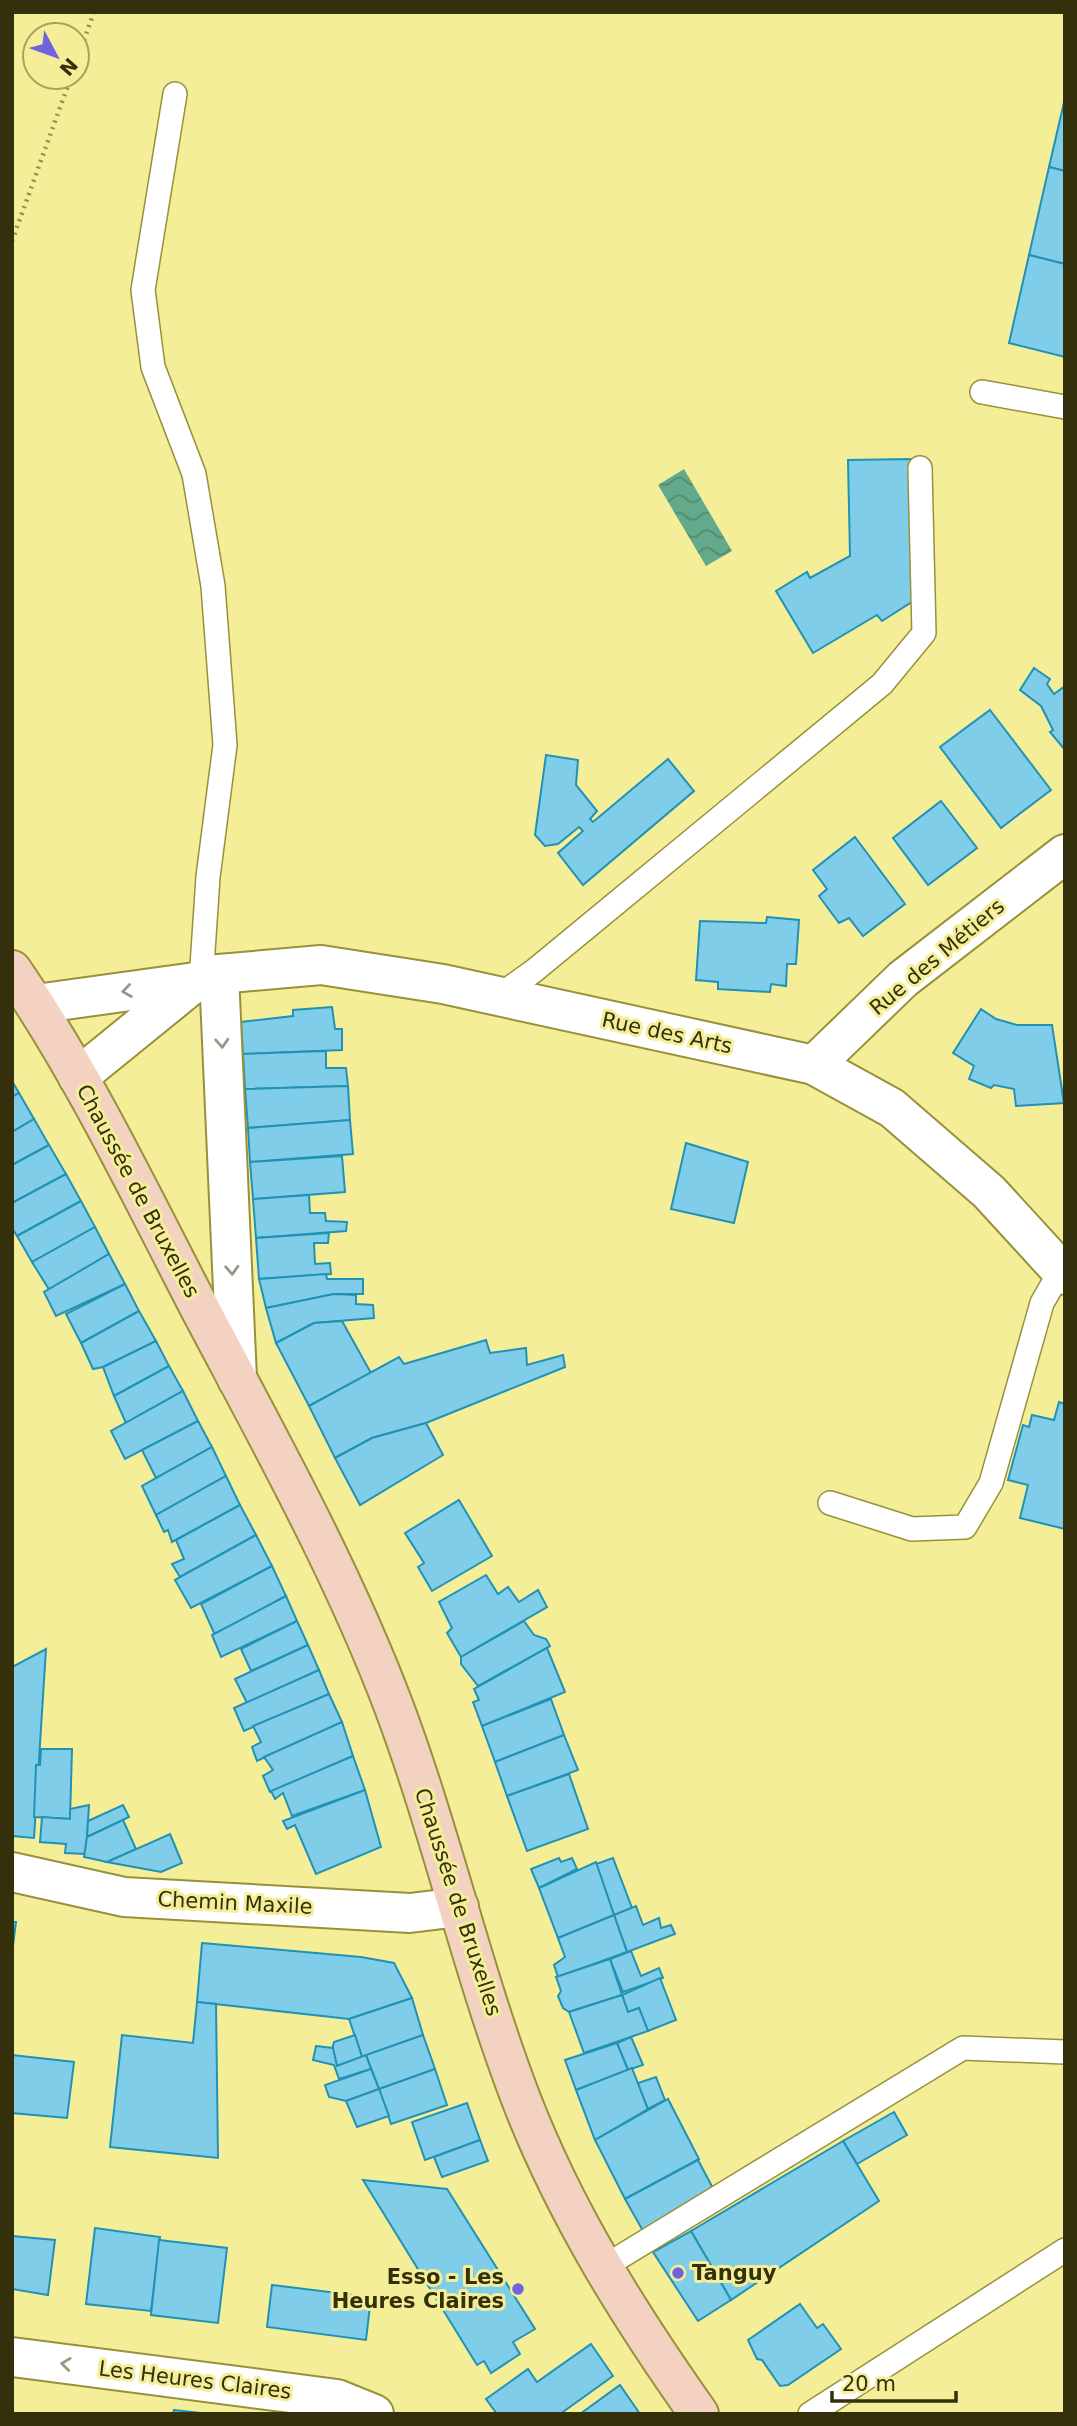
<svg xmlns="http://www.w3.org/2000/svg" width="1077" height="2426" font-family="'DejaVu Sans',sans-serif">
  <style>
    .water { fill: url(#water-waves) }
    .building { fill: #80cdea; stroke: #2192b4; stroke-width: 2 }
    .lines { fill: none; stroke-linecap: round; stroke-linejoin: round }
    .service-casing { stroke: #98913b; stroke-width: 26 }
    .minor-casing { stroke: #98913b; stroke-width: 42 }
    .secondary-casing { stroke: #98913b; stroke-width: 42 }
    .path { stroke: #918c4f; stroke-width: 4.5; stroke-dasharray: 2 5; stroke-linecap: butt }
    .service { stroke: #fff; stroke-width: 23 }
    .minor { stroke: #fff; stroke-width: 38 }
    .secondary { stroke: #f3d2c2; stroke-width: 38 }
    .oneway { stroke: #999885 }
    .poi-dot { fill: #7163dd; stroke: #f5ee98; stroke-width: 2.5 }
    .labels { text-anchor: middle; stroke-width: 6; stroke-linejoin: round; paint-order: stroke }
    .street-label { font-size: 21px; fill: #33300b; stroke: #f5ee98 }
    .poi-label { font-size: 21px; font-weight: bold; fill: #33300b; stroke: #f5ee98; text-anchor: start }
  </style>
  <defs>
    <pattern id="water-waves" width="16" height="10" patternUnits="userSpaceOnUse" patternTransform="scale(1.75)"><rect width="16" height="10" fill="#62aa8b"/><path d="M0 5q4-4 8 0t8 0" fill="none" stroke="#518b70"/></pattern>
  </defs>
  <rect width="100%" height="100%" fill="#f5ee98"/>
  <path class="water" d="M684 469 732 551 706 566 658 485Z"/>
  <g class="building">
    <path d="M1065 98V171L1049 167Z"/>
    <path d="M1049 167 1065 171V264L1029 255Z"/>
    <path d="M1029 255 1065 264V357L1009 343Z"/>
    <path d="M912 459 918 598 882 621 877 615 813 653 776 591 807 572 810 578 850 556 848 460Z"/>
    <path d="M1034 668 1050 679 1047 684 1054 694 1065 686V750L1050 732 1053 730 1041 706 1020 690Z"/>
    <path d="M990 710 1051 790 1001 828 940 747Z"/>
    <path d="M546 755 578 760 576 785 597 811 590 819 593 822 668 759 694 791 583 885 558 853 583 831 579 827 558 844 545 846 535 835Z"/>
    <path d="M941 801 977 848 928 885 893 838Z"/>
    <path d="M855 837 905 904 863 936 849 918 839 923 819 896 827 889 813 870Z"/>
    <path d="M767 917 799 920 796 964H787L786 986 771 984 770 992 718 989V982L696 980 700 921 766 923Z"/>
    <path d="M332 1007 335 1029H342V1050L243 1054 241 1022 293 1016V1010Z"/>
    <path d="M981 1009 996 1019 1017 1025H1052L1064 1103 1016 1106 1014 1089 994 1085 991 1088 969 1079 974 1066 953 1053Z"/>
    <path d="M326 1051V1068H346L348 1086 245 1089 243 1054Z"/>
    <path d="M12 1081 19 1093 12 1097Z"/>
    <path d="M348 1086 350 1120 248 1128 245 1089Z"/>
    <path d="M19 1093 34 1119 12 1132V1097Z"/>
    <path d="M34 1119 49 1145 12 1165V1132Z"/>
    <path d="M350 1120 353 1154 250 1162 248 1128Z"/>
    <path d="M686 1143 748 1162 734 1223 671 1209Z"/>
    <path d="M49 1145 66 1174 12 1203V1165Z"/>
    <path d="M342 1156 345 1192 253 1199 250 1162Z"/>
    <path d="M66 1174 81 1201 17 1236 12 1228V1203Z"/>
    <path d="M309 1195 310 1213H325L326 1221 347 1222 346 1231 256 1238 253 1199Z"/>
    <path d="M81 1201 95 1227 32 1262 17 1236Z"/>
    <path d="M95 1227 109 1254 50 1291 32 1262Z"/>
    <path d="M329 1233 328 1243H314L315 1264 330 1263 331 1274 259 1279 256 1238Z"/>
    <path d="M109 1254 125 1284 56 1316 44 1292Z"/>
    <path d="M326 1274 327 1279H363V1294H334L266 1308 259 1279Z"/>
    <path d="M125 1284 139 1311 81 1343 66 1314Z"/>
    <path d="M334 1294 356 1295V1304L373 1305 374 1318 314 1323 276 1343 266 1308Z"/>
    <path d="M139 1311 156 1341 103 1367 93 1369 81 1343Z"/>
    <path d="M342 1321 371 1373 309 1406 276 1343 314 1323Z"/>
    <path d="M486 1340 490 1353 526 1348 527 1365 563 1355 565 1367 426 1423 372 1438 335 1458 309 1406 399 1357 404 1364Z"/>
    <path d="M156 1341 169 1366 114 1396 103 1367Z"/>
    <path d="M169 1366 183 1391 126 1423 114 1396Z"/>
    <path d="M183 1391 198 1421 125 1459 111 1431Z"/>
    <path d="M1059 1402 1065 1404V1529L1020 1518 1028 1485 1008 1480 1023 1425 1029 1427 1032 1415 1054 1420Z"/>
    <path d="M198 1421 212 1447 156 1478 142 1450Z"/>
    <path d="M426 1423 443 1455 360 1505 335 1458 372 1438Z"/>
    <path d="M212 1447 226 1476 156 1515 142 1486Z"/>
    <path d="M226 1476 240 1505 172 1542 168 1530 164 1532 156 1515Z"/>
    <path d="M459 1500 492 1556 432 1591 418 1567 424 1563 405 1533Z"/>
    <path d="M240 1505 256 1535 180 1577 172 1564 184 1559 176 1540Z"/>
    <path d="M256 1535 272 1566 191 1608 175 1580Z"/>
    <path d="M272 1566 286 1596 215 1635 201 1604Z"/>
    <path d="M486 1575 498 1594 508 1587 519 1602 538 1590 547 1607 461 1657 447 1633 452 1628 439 1602Z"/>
    <path d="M286 1596 297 1621 221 1657 212 1635Z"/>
    <path d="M297 1621 308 1645 251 1671 241 1649Z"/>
    <path d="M524 1621 534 1635 546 1639 550 1646 478 1686 461 1664V1657Z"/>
    <path d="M308 1645 319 1670 247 1703 235 1679Z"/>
    <path d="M547 1648 565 1692 482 1726 473 1702 479 1700 474 1689Z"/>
    <path d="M46 1649 34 1838 13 1836 12 1667Z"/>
    <path d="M319 1670 329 1694 244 1731 234 1708Z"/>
    <path d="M329 1694 342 1722 257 1761 252 1747 261 1742 253 1726Z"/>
    <path d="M551 1699 564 1735 495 1762 482 1726Z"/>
    <path d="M342 1722 353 1756 270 1792 263 1776 273 1770 264 1757Z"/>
    <path d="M564 1735 578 1770 507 1796 495 1762Z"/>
    <path d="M41 1749H72L70 1819 34 1817 36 1765H40Z"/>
    <path d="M353 1756 365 1790 292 1816 283 1793 275 1799 271 1791Z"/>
    <path d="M569 1774 588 1829 527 1851 507 1796Z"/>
    <path d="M365 1790 381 1847 316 1874 295 1825 287 1829 283 1821Z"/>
    <path d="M89 1805 86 1854 65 1853 66 1844 40 1842 42 1817 70 1819V1809Z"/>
    <path d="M123 1805 129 1817 87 1837 88 1821Z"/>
    <path d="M123 1820 136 1849 107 1862 84 1857 87 1837Z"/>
    <path d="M170 1834 182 1863 161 1872 107 1862Z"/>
    <path d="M559 1858 561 1862 572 1858 577 1869 539 1888 531 1869Z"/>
    <path d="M613 1858 632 1908 614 1915 596 1864Z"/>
    <path d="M596 1862 614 1915 558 1938 539 1888Z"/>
    <path d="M636 1906 643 1925 659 1918 661 1928 671 1925 675 1934 627 1952 614 1915Z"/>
    <path d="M614 1915 627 1952 558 1977 554 1965 565 1957 558 1938Z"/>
    <path d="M12 1922H16L12 1954Z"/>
    <path d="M202 1943 361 1957 394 1963 412 1998 349 2019 197 2002Z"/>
    <path d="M631 1951 641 1976 659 1968 663 1978 623 1992 610 1959Z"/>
    <path d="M610 1959 622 1995 569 2012 563 2008 558 1996 561 1991 556 1977Z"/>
    <path d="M660 1978 676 2020 648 2031 639 2008 628 2012 622 1995Z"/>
    <path d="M622 1995 628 2012 639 2008 648 2031 584 2053 569 2012Z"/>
    <path d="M412 1998 423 2035 362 2057 349 2019Z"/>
    <path d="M197 2002 216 2004 218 2158 110 2147 122 2035 193 2043Z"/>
    <path d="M355 2035 362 2057 337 2066 332 2050 334 2042Z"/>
    <path d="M423 2035 435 2069 379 2089 366 2055Z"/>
    <path d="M631 2037 643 2065 628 2070 617 2043Z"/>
    <path d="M617 2043 628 2070 576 2090 565 2060Z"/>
    <path d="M316 2046 333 2048 337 2066 366 2055 371 2069 339 2079 334 2065 313 2060Z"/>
    <path d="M12 2055 74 2062 67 2118 12 2113Z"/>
    <path d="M632 2068 648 2109 595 2140 576 2090Z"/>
    <path d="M371 2069 379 2089 346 2101 329 2097 325 2085Z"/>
    <path d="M435 2069 447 2105 391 2124 379 2089Z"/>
    <path d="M656 2077 665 2100 648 2109 638 2083Z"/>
    <path d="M379 2089 389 2116 357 2127 346 2101Z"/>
    <path d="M668 2099 699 2159 625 2199 595 2140Z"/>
    <path d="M467 2103 480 2140 425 2160 412 2122Z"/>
    <path d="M894 2112 907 2135 857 2164 843 2141Z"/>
    <path d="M480 2140 488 2161 442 2177 434 2157Z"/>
    <path d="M843 2141 879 2201 731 2300 691 2231Z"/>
    <path d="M698 2160 715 2192 643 2231 625 2199Z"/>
    <path d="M363 2180 447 2189 535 2329 513 2342 520 2354 491 2373 484 2361 477 2365Z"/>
    <path d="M95 2228 160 2237 151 2311 86 2304Z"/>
    <path d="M691 2231 731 2300 698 2321 653 2252Z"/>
    <path d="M12 2236 55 2240 48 2295 12 2289Z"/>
    <path d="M159 2240 227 2248 218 2323 151 2315Z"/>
    <path d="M272 2285 371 2297 366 2340 267 2327Z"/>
    <path d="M800 2304 817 2328 823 2324 841 2349 788 2385 780 2386 762 2360 757 2359 748 2340Z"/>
    <path d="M591 2344 613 2376 560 2414H497L486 2399 528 2369 537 2382Z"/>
    <path d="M620 2385 640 2414H580Z"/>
    <path d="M174 2410 200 2413V2414H173Z"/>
  </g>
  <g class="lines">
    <g class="service-casing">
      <g id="service">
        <path d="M175 94 143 290 153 367 194 474 213 586 225 745 208 877 201 981"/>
        <path d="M982 392 1065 407"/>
        <path d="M499 996 535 970 882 684 924 633 920 468"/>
        <path d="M830 1503 912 1529 965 1527 991 1483 1042 1303 1061 1270"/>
        <path d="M602 2268 963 2048 1065 2052"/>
        <path d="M810 2414 1065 2250"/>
      </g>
    </g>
    <g class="minor-casing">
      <g id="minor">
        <path d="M219 974 237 1379"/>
        <path d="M36 1004 195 982 219 974 321 965 443 984 814 1065 892 1108 989 1192 1065 1275"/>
        <path d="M814 1065 903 979 1065 854"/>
        <path d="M78 1077 195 982"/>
        <path d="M12 1872 124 1897 410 1913 459 1907"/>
        <path d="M12 2357 337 2399 374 2414"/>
      </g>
    </g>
    <g class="secondary-casing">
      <path id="secondary" d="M12 970C83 1074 138 1189 196 1301 266 1434 341 1567 394 1707 442 1835 472 1971 521 2099 565 2213 629 2315 699 2414"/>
    </g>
    <g class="path">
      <path d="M77 60 94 12"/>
      <path d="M12 241 71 77"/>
    </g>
    <use href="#service" class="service"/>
    <use href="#minor" class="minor"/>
    <use href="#secondary" class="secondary"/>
  </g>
  <defs><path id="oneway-chevron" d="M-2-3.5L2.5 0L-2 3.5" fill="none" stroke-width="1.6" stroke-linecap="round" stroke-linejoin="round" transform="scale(1.75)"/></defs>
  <g class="oneway">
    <use href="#oneway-chevron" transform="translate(127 991) rotate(172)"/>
    <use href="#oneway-chevron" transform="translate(222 1043) rotate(87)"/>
    <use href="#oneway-chevron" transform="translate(232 1270) rotate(87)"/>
    <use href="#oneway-chevron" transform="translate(66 2364) rotate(-173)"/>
  </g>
  <g class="poi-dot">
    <circle cx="678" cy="2273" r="7"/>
    <circle cx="518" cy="2289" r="7"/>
  </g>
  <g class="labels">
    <g class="street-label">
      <text transform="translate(937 957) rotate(-40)" y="7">Rue des Métiers</text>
      <text transform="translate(667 1033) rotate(12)" y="7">Rue des Arts</text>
      <text transform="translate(138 1191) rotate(62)" y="7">Chaussée de Bruxelles</text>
      <text transform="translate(458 1902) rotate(72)" y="7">Chaussée de Bruxelles</text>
      <text transform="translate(235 1903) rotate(3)" y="7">Chemin Maxile</text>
      <text transform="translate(195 2380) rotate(7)" y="7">Les Heures Claires</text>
    </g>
    <g class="poi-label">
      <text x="692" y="2280">Tanguy</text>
      <text x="504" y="2284" text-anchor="end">Esso - Les<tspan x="504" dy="24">Heures Claires</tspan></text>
    </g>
  </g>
  <rect width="1077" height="2426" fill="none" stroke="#33300b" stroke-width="28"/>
  <g transform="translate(56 56) rotate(131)"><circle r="33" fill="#f5ee98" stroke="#a7a260" stroke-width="2"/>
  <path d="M0-5L12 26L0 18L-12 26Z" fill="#7163dd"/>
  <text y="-10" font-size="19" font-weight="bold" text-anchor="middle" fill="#33300b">N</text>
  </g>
  <path d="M832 2391v10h124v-10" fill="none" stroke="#33300b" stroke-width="3.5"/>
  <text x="842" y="2391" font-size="21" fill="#33300b" stroke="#f5ee98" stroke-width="5" paint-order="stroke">20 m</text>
</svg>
